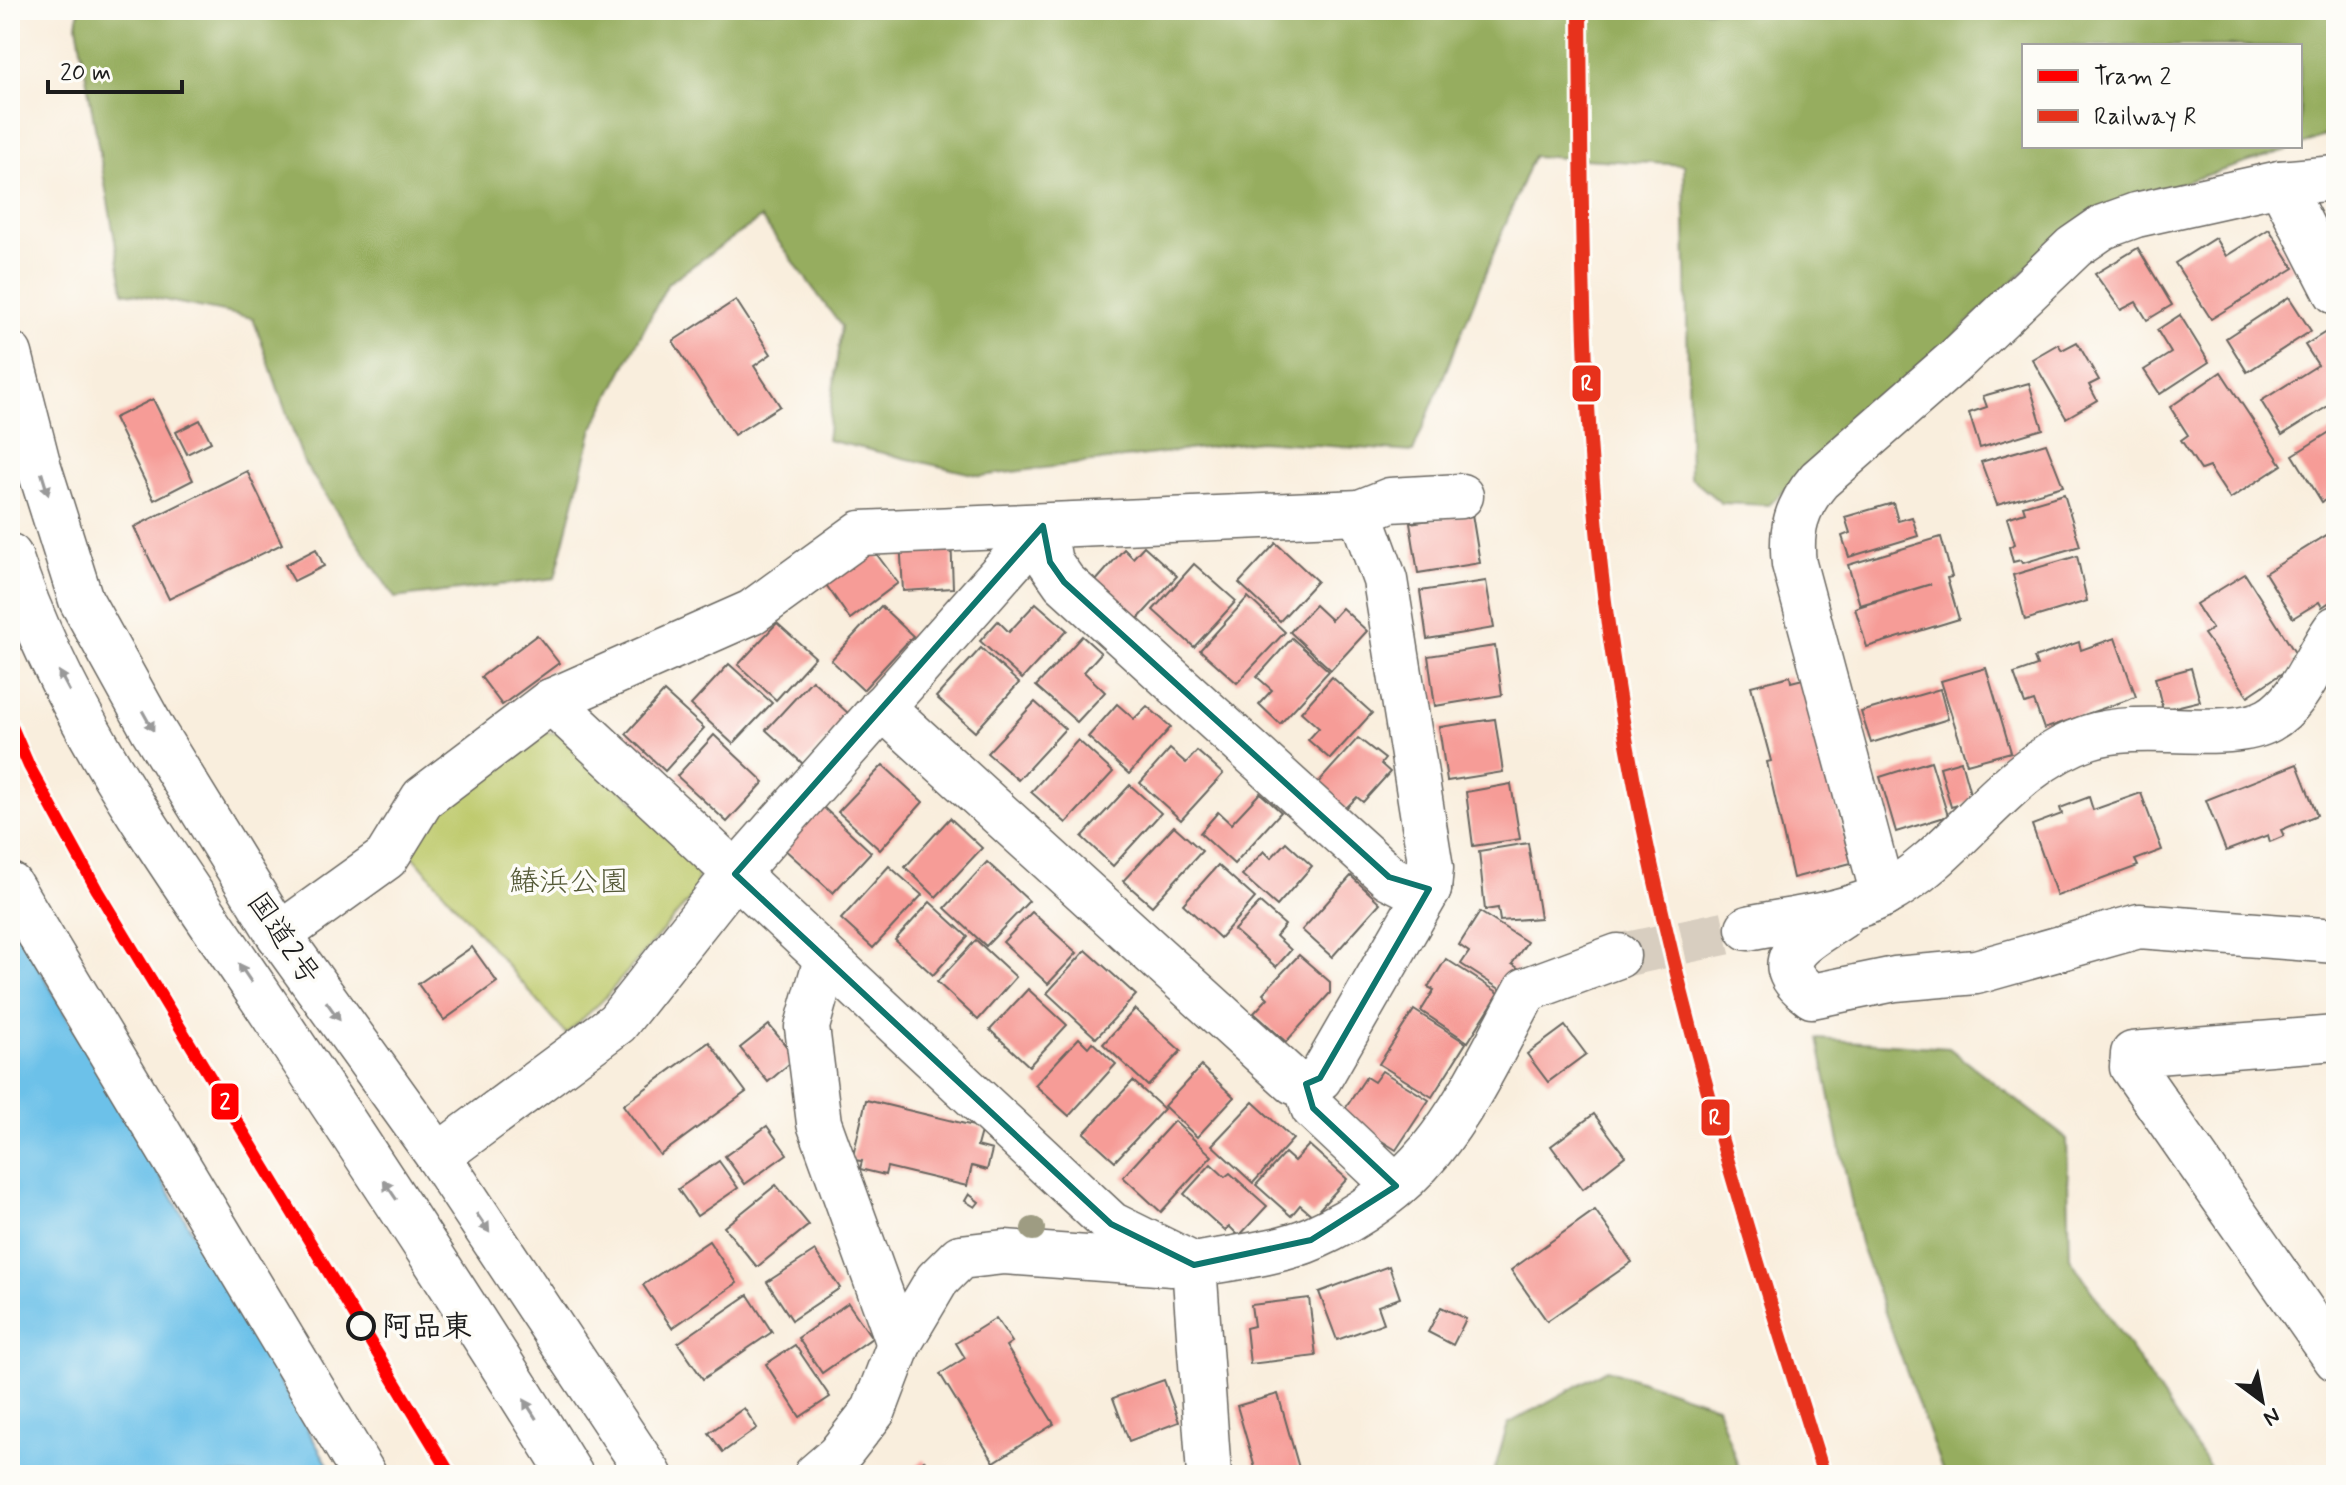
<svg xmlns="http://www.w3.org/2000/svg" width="2346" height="1485" font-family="Mynerve,'Klee One',sans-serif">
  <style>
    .green { fill: #bdc96a; stroke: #6c7243; stroke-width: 2 }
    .forest { fill: #96ad5e; stroke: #59643d; stroke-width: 2 }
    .water { fill: #6cc1e9; stroke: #446e82; stroke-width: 2 }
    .building { fill: #f69c97 }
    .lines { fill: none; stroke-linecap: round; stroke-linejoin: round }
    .minor-tunnel { stroke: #d8cec0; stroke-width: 44; stroke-dasharray: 44 22; stroke-linecap: butt }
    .minor-casing { stroke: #696660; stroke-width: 47 }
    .highway-casing { stroke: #696660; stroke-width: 47 }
    .minor { stroke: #fff; stroke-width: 44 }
    .highway { stroke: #fff; stroke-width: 44 }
    .rail-1-casing { stroke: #fdfcf7; stroke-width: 20 }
    .rail-1 { stroke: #e7311b; stroke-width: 14 }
    .tram-1-casing { stroke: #fdfcf7; stroke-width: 18 }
    .tram-1 { stroke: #f00; stroke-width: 12 }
    .tree { fill: #9e9c82 }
    .oneway { fill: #999 }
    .marked { fill: none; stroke: #0f766e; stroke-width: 6; stroke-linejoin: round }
    .stop-dot { fill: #fdfcf7; stroke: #1c1c1c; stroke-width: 4 }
    .labels { text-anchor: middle; stroke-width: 7; stroke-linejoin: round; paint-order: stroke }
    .park-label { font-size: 30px; fill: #545937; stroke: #fdfcf7 }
    .street-label { font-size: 30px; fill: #1c1c1c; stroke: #fdfcf7 }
    .stop-label { font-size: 30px; font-weight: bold; fill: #1c1c1c; stroke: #fdfcf7; text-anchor: start }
    .line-badge { stroke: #fdfcf7; stroke-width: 3 }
    .badge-label { font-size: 22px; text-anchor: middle; font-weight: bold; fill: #fff }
  </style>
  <rect width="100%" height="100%" fill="#fdfcf7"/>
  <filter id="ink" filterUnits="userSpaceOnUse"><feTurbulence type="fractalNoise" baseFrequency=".0125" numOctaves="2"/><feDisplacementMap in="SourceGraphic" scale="16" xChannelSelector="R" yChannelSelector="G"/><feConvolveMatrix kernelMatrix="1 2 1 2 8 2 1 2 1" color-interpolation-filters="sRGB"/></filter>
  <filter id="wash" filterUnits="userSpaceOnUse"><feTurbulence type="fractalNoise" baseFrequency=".006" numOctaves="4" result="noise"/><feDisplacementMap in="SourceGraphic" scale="32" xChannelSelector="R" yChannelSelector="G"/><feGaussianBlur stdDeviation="1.8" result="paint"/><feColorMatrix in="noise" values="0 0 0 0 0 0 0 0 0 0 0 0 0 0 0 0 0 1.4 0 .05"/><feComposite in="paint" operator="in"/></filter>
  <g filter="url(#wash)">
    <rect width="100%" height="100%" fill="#f9eedd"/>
    <path class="green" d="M526 732 559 733 699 860 697 891 602 1001 566 1034 407 849 435 802Z"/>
    <g class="forest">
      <path d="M79 10H2336V69L2327 90 2328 134 2300 146V46H2024V146H2300L2089 212 1769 505 1721 503 1690 477 1684 165 1533 156 1413 452 1259 441 981 476 827 440 841 326 761 218 668 283 593 428 555 578 395 598 304 463 253 318 124 292 77 25Z"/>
      <path d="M1818 1039 1949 1048 2067 1139 2070 1258 2215 1475H1944L1860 1244Z"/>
      <path d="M1607 1369 1717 1406 1741 1475H1493L1508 1424Z"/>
    </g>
    <path class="water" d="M10 918 334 1475H10Z"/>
    <g id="blocks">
      <g class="building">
        <path d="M2269 229 2294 268 2211 319 2175 263 2215 238 2226 256Z"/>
        <path d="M2138 248 2172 305 2147 320 2136 302 2121 310 2095 274Z"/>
        <path d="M2289 297 2311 331 2247 372 2226 338Z"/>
        <path d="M736 300 771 354 754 366 780 406 734 435 673 341Z"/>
        <path d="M2180 315 2209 362 2160 394 2144 370 2171 353 2157 330Z"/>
        <path d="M2334 327 2336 401 2282 435 2261 401 2318 365 2305 345Z"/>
        <path d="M2077 342 2099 380 2089 385 2097 400 2066 418 2032 359 2058 344 2062 350Z"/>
        <path d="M2221 372 2282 465 2230 499 2209 467 2201 470 2181 440 2188 435 2170 407Z"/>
        <path d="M2029 383 2043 429 1980 448 1969 413 1987 407 1983 396Z"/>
        <path d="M153 399 193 480 154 500 114 418Z"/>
        <path d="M200 420 211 442 187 454 176 432Z"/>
        <path d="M2336 428V493L2322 502 2293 455Z"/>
        <path d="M2046 443 2063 486 1997 505 1981 462Z"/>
        <path d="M247 471 282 544 169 599 134 527Z"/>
        <path d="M2064 494 2080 546 2023 563 2021 560 2013 562 2009 547 2015 544 2007 518 2025 512 2023 506Z"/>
        <path d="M1893 503 1898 521 1912 517 1918 536 1849 557 1842 536 1850 533 1845 517Z"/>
        <path d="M1472 514 1480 563 1418 573 1410 523Z"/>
        <path d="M2330 533 2336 543V598L2322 607 2319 602 2293 618 2265 573Z"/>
        <path d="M951 536 953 588 903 591 900 539Z"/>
        <path d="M1941 537 1952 577 1947 578 1959 619 1867 647 1855 608 1931 584 1860 605 1848 565Z"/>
        <path d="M1276 543 1317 581 1280 621 1239 583Z"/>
        <path d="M869 544 898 583 850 619 822 579Z"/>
        <path d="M1144 546 1177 576 1137 620 1095 582 1124 549 1133 558Z"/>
        <path d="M316 549 324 566 294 581 285 565Z"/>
        <path d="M2077 556 2087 601 2025 620 2013 575Z"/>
        <path d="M1194 564 1236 601 1194 647 1153 610Z"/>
        <path d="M2245 574 2297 656 2291 659 2294 665 2248 696 2204 634 2212 629 2196 604Z"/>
        <path d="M1486 581 1494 628 1427 639 1420 591Z"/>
        <path d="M1248 597 1285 632 1237 683 1200 650Z"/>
        <path d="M1036 603 1067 630 1022 679 980 641 998 621 1009 632Z"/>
        <path d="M1315 605 1331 620 1342 608 1367 631 1331 670 1290 632Z"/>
        <path d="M881 606 913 636 863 690 831 660Z"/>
        <path d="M777 623 815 657 776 700 738 665Z"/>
        <path d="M537 635 559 663 502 705 481 677Z"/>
        <path d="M1082 636 1101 653 1084 672 1105 692 1077 722 1036 686Z"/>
        <path d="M1292 638 1329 671 1280 724 1259 704 1272 690 1257 677Z"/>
        <path d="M2115 638 2136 697 2044 729 2034 701 2025 704 2014 674 2037 666 2034 658 2079 642 2081 650Z"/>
        <path d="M1495 646 1502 695 1435 706 1428 656Z"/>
        <path d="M981 648 1019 683 975 732 936 697Z"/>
        <path d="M729 664 772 703 733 744 691 705Z"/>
        <path d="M1986 668 2011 752 1967 764 1941 681Z"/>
        <path d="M2191 668 2200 701 2163 710 2155 678Z"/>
        <path d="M1790 676 1791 682 1803 679 1851 863 1793 878 1767 762 1771 761 1751 686Z"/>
        <path d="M1332 677 1372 713 1330 759 1308 740 1319 728 1301 712Z"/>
        <path d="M812 680 849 714 803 764 766 730Z"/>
        <path d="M1940 689 1948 719 1871 743 1861 712Z"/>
        <path d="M664 692 704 728 665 771 626 734Z"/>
        <path d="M1035 702 1065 729 1018 780 987 753Z"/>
        <path d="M1117 704 1134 719 1147 706 1171 727 1129 774 1088 737Z"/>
        <path d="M1495 719 1503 772 1447 781 1439 727Z"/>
        <path d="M714 735 764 782 727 822 677 776Z"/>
        <path d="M1358 738 1385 759 1381 764 1390 772 1363 802 1357 797 1344 810 1316 785Z"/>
        <path d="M1078 740 1113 772 1066 823 1031 792Z"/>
        <path d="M1170 749 1186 763 1197 751 1223 774 1181 820 1140 783Z"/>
        <path d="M1931 761 1948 816 1896 832 1880 777Z"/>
        <path d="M1961 761 1972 801 1951 807 1940 767Z"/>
        <path d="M2297 764 2317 815 2281 830 2284 836 2270 842 2268 835 2226 851 2206 800Z"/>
        <path d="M883 765 923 802 880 850 838 812Z"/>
        <path d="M1511 784 1520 839 1473 846 1466 792Z"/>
        <path d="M1130 785 1161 813 1113 866 1082 837Z"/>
        <path d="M1260 793 1281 812 1234 864 1200 833 1218 812 1231 824Z"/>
        <path d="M2141 793 2162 850 2135 860 2138 866 2057 896 2032 825 2062 814 2060 808 2089 797 2093 810Z"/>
        <path d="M821 805 871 852 833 893 782 847Z"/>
        <path d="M950 818 982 848 936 897 905 867Z"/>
        <path d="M1174 826 1202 851 1152 906 1123 881Z"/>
        <path d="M1286 842 1312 866 1277 906 1242 875 1264 851 1271 858Z"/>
        <path d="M1528 843 1540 918 1500 921 1498 908 1485 910 1479 851Z"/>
        <path d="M987 862 1029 901 986 946 945 908Z"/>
        <path d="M1218 865 1255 898 1220 938 1183 904Z"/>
        <path d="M889 866 922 895 873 948 841 919Z"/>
        <path d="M1351 876 1380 903 1332 957 1302 930Z"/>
        <path d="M930 902 968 937 933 975 895 940Z"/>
        <path d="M1260 903 1285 925 1276 936 1291 950 1276 967 1234 930Z"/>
        <path d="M1032 912 1077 953 1048 984 1003 942Z"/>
        <path d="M1480 912 1527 942 1512 964 1518 968 1503 991 1461 964 1469 952 1459 945Z"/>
        <path d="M976 940 1016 977 978 1020 937 982Z"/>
        <path d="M472 947 497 982 444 1020 418 984Z"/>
        <path d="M1086 950 1136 995 1096 1038 1047 993Z"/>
        <path d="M1299 955 1330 982V993L1286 1042 1254 1013 1268 998 1263 993Z"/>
        <path d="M1446 959 1499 993 1468 1042 1421 1011 1434 990 1428 987Z"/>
        <path d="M1028 989 1067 1025 1029 1066 990 1030Z"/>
        <path d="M1135 1009 1181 1051 1148 1086 1103 1044Z"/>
        <path d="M1414 1010 1466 1043 1432 1097 1379 1064Z"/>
        <path d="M769 1025 796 1058 768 1082 740 1048Z"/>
        <path d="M1565 1026 1586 1054 1548 1082 1527 1054Z"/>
        <path d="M1079 1038 1088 1047 1092 1042 1116 1064 1069 1116 1035 1085Z"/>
        <path d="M709 1042 746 1092 660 1155 623 1105Z"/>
        <path d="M1201 1066 1234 1097 1197 1137 1164 1106Z"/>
        <path d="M1382 1071 1429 1100 1396 1150 1341 1115 1366 1077 1374 1082Z"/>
        <path d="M1133 1081 1164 1109 1115 1161 1084 1133Z"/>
        <path d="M866 1100 982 1128 977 1146 992 1150 987 1170 972 1166 967 1186 887 1167 885 1175 860 1169 862 1161 852 1160Z"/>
        <path d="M1253 1102 1293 1139 1253 1183 1212 1145Z"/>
        <path d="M1594 1114 1625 1156 1583 1189 1551 1146Z"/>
        <path d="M1174 1121 1212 1156 1161 1212 1123 1177Z"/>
        <path d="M767 1126 787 1154 745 1184 725 1156Z"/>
        <path d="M1309 1145 1347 1179 1313 1216 1300 1205 1291 1216 1256 1185 1285 1153 1294 1161Z"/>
        <path d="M719 1161 738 1188 697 1216 678 1189Z"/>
        <path d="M1211 1164 1225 1177 1230 1173 1267 1206 1239 1236 1229 1226 1225 1231 1184 1194Z"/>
        <path d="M776 1185 809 1225 757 1267 724 1227Z"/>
        <path d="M969 1194 979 1202 975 1207 965 1201Z"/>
        <path d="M1595 1210 1632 1262 1547 1321 1511 1270Z"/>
        <path d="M709 1241 737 1283 672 1328 643 1285Z"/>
        <path d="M815 1251 840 1288 792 1320 767 1282Z"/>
        <path d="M1389 1266 1400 1298 1378 1306 1384 1323 1337 1340 1319 1292Z"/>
        <path d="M748 1295 772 1332 703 1379 678 1343Z"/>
        <path d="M1309 1298 1316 1356 1250 1364 1246 1328 1254 1326 1251 1305Z"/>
        <path d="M848 1303 872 1338 822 1373 798 1338Z"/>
        <path d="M1441 1307 1466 1319 1453 1345 1428 1332Z"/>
        <path d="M996 1318 1012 1342 1006 1346 1054 1424 994 1462 940 1374 965 1358 956 1343Z"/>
        <path d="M795 1345 830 1397 800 1417 766 1364Z"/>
        <path d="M1164 1380 1179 1422 1129 1441 1113 1398Z"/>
        <path d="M1278 1394 1299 1468 1275 1475H1257L1237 1406Z"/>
        <path d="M744 1408 757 1428 723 1452 709 1433Z"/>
        <path d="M924 1460 934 1475H904Z"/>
      </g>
    </g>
  </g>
  <g filter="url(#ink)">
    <use href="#blocks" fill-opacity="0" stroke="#696660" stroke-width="2"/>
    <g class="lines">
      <path class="minor-tunnel" d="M1618 956 1748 928"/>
      <g class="minor-casing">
        <g id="minor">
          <path d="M2280 183 2336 292"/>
          <path d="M1043 526 1050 562 1064 582 1389 877 1409 887 1429 889"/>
          <path d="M551 701 752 612 861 533 1360 512 1390 500 1461 496"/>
          <path d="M882 707 1294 1082 1306 1084 1320 1078 1429 889 1431 868 1385 580 1360 512"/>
          <path d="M10 885 364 1475"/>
          <path d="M1883 895 1794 564C1790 530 1796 507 1819 480L1957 359 2074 247 2103 227 2136 215 2280 183 2336 178"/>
          <path d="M1841 917C1808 939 1761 959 1812 996L1895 979 1976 972 2139 926 2336 941"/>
          <path d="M1748 928C1791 919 1844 915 1883 895 1959 855 2006 764 2089 737 2143 719 2228 743 2269 720 2301 702 2314 657 2336 628"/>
          <path d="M279 935 386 858 423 798 551 701 1111 1224 1194 1265"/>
          <path d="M826 959 807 1027 819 1123 899 1344"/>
          <path d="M2336 1038 2143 1053 2133 1054 2132 1067 2336 1359"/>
          <path d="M1306 1084 1313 1108 1396 1186"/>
          <path d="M438 1156 617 1023 735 874 1043 526"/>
          <path d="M816 1475 838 1456 874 1410 899 1344 937 1280 960 1257 1004 1252 1172 1264"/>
          <path d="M1209 1475 1194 1265C1230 1258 1280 1253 1313 1238 1435 1184 1466 1100 1526 990L1618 956"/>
        </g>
      </g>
      <g class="highway-casing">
        <g id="highway">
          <path d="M10 354 39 467 81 600 153 730 279 935 438 1156 650 1475"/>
          <path d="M10 556C63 717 167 857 261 997 367 1155 471 1313 571 1475"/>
        </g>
      </g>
      <use href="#minor" class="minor"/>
      <use href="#highway" class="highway"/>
      <g class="rail-1-casing">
        <path id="rail-1" d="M1580 10C1582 218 1580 426 1609 632 1650 925 1736 1195 1824 1475"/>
      </g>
      <use href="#rail-1" class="rail-1"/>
      <g class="tram-1-casing">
        <path id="tram-1" d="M10 722 29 766 97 890 451 1475"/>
      </g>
      <use href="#tram-1" class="tram-1"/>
    </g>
    <circle class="tree" cx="1033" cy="1229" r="12"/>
    <defs><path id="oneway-solid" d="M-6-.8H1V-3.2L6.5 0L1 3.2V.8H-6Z" transform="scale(2)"/></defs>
    <g class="oneway">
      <use href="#oneway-solid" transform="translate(45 484) rotate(73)"/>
      <use href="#oneway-solid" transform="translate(64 681) rotate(-118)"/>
      <use href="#oneway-solid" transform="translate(148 721) rotate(61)"/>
      <use href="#oneway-solid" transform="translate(245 973) rotate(-124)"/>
      <use href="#oneway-solid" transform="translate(333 1011) rotate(54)"/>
      <use href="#oneway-solid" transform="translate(390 1190) rotate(-124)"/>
      <use href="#oneway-solid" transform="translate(483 1223) rotate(56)"/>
      <use href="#oneway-solid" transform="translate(530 1409) rotate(-122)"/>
    </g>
  </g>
  <path class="marked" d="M1043 526 1050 562 1064 582 1389 877 1429 889 1320 1078 1306 1084 1313 1108 1396 1186 1311 1240 1194 1265 1111 1224 735 874Z"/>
  <circle class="stop-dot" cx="361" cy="1326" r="13"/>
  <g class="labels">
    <g class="park-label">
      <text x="569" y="891">鰆浜公園</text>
    </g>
    <g class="street-label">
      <text transform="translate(284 938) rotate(56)" y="10">国道2号</text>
    </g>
    <g class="stop-label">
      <text x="382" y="1336">阿品東</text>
    </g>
  </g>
  <g class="line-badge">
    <rect x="1571" y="364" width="31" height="39" rx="8" fill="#e7311b"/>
    <rect x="210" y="1082" width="30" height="39" rx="8" fill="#f00"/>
    <rect x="1700" y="1098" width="31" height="39" rx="8" fill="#e7311b"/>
  </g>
  <g class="badge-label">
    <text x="1587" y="391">R</text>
    <text x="225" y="1109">2</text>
    <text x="1715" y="1125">R</text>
  </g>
  <rect width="2346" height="1485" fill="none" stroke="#fdfcf7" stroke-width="40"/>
  <rect x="2022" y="44" width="280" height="104" fill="#fdfcf7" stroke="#a3a29f" stroke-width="2"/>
  <rect x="2038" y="70" width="40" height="12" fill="#ff0000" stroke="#a3a29f" stroke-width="2"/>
  <text x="2094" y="84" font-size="24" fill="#1c1c1c">Tram 2</text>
  <rect x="2038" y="110" width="40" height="12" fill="#e7311b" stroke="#a3a29f" stroke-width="2"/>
  <text x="2094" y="124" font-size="24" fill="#1c1c1c">Railway R</text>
  <g transform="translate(2262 1401) rotate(148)" stroke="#fdfcf7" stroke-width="6" paint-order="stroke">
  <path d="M0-6L14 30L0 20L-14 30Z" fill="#1c1c1c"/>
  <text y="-12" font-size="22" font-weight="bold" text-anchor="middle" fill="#1c1c1c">N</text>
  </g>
  <path d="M48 80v12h134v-12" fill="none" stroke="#1c1c1c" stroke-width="4"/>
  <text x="60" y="80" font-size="24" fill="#1c1c1c" stroke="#fdfcf7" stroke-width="6" paint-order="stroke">20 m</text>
</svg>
